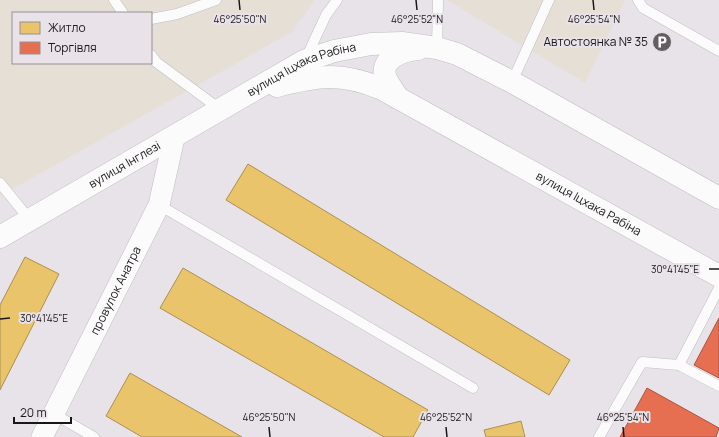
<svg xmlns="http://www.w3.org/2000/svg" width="719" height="437" font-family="Manrope,sans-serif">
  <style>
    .industrial { fill: #e5dfd5; fill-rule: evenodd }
    .homes { fill: #e9c46a; stroke: #ab9052 }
    .shops { fill: #e76f51; stroke: #aa5540 }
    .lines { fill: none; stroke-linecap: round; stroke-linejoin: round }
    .lane-casing { stroke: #c1bec1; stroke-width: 11 }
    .street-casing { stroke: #c1bec1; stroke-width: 22 }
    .secondary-casing { stroke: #c1bec1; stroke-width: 23 }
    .lane { stroke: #fcfbfc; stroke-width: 10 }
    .street { stroke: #fcfbfc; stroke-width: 21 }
    .secondary { stroke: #fcfbfc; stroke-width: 22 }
    .ticks { fill: none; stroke: #1a1719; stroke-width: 1.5 }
    .labels { text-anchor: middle; stroke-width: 4; stroke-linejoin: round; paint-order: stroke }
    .poi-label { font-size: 12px; fill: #1a1719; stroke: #e9e2e9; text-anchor: end }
    .street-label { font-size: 12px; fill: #1a1719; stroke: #e9e2e9 }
    .ticks-label { font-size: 10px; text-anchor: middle; fill: #1a1719; stroke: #e9e2e9; stroke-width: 4; stroke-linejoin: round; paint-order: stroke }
  </style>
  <rect width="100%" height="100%" fill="#e8e3e8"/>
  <g class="industrial">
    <path d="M0 0H315L292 32 0 196ZM13 13H151V63H13Z"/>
    <path d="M447 0H625L585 83Z"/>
  </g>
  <g class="homes">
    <path d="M248 164 570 360 549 395 226 200Z"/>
    <path d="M25 257 59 274 0 390V305Z"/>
    <path d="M183 268 428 410 413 437H384L160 308Z"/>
    <path d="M130 373 242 437H142L106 416Z"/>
    <path d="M521 421 525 437H486L484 430Z"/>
  </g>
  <g class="shops">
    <path d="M719 318V378L694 365Z"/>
    <path d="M647 388 719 428 716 437H620Z"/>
  </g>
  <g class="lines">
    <g class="lane-casing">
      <g id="lane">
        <path d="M114 0 123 13"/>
        <path d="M638 0 643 8 719 51"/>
        <path d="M151 19 177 14 216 0"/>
        <path d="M437 48 438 0"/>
        <path d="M151 55 156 62 221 110"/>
        <path d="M306 58 326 15 337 0"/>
        <path d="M512 82 549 0"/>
        <path d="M0 183 30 220"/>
        <path d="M159 205 473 388"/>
        <path d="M679 365 719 288"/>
        <path d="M54 414 94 437"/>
        <path d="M599 437 642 362 679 365 719 386"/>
      </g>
    </g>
    <g class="street-casing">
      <g id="street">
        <path id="s1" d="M42 437 159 205 174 138"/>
      </g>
    </g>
    <g class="secondary-casing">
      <g id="secondary">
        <path id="s2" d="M277 86C319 75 342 72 382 89L719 276"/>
        <path d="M398 98C394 92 389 85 386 79 378 59 403 50 418 49"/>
        <path id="s3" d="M0 237 304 61 334 51 371 44 402 43 437 48 457 54 512 82 719 198"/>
      </g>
    </g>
    <use href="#lane" class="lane"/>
    <use href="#street" class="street"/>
    <use href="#secondary" class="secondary"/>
  </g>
  <path class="ticks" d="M239 0 240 10M416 0 417 10M593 0 594 10M709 269H719M0 319 10 318M269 427 270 437M446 427 447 437M623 427 624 437"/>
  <defs>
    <g id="parking-disc" transform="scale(1)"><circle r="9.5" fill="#625e61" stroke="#e9e2e9"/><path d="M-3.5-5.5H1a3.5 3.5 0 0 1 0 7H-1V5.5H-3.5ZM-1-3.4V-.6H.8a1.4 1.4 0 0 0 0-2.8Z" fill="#fff"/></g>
  </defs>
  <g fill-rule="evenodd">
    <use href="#parking-disc" x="662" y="42"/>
  </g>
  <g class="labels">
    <g class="poi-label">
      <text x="648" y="46">Автостоянка № 35</text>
    </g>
    <g class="street-label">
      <text dy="4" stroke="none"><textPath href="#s3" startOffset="346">вулиця Іцхака Рабіна</textPath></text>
      <text dy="4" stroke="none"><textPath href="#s3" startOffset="144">вулиця Інглезі</textPath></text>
      <text dy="4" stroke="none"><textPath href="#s2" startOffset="344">вулиця Іцхака Рабіна</textPath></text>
      <text dy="4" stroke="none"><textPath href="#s1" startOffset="164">провулок Анатра</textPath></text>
    </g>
  </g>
  <g class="ticks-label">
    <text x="240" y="23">46°25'50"N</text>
    <text x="417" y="23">46°25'52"N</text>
    <text x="594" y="23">46°25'54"N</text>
    <text x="675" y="273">30°41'45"E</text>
    <text x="44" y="322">30°41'45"E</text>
    <text x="269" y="421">46°25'50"N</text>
    <text x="446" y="421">46°25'52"N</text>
    <text x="623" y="421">46°25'54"N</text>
  </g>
  <rect x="12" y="12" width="140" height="52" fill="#e9e2e9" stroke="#969196"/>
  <rect x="20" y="22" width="20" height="12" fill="#e9c46a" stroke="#969196"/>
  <text x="48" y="32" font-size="12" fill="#1a1719">Житло</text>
  <rect x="20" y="42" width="20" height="12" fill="#e76f51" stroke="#969196"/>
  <text x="48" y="52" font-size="12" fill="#1a1719">Торгівля</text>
  <path d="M14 417v6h57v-6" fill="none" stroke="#1a1719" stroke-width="2"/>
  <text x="20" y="417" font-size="12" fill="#1a1719" stroke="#e9e2e9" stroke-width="3" paint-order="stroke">20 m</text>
</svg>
